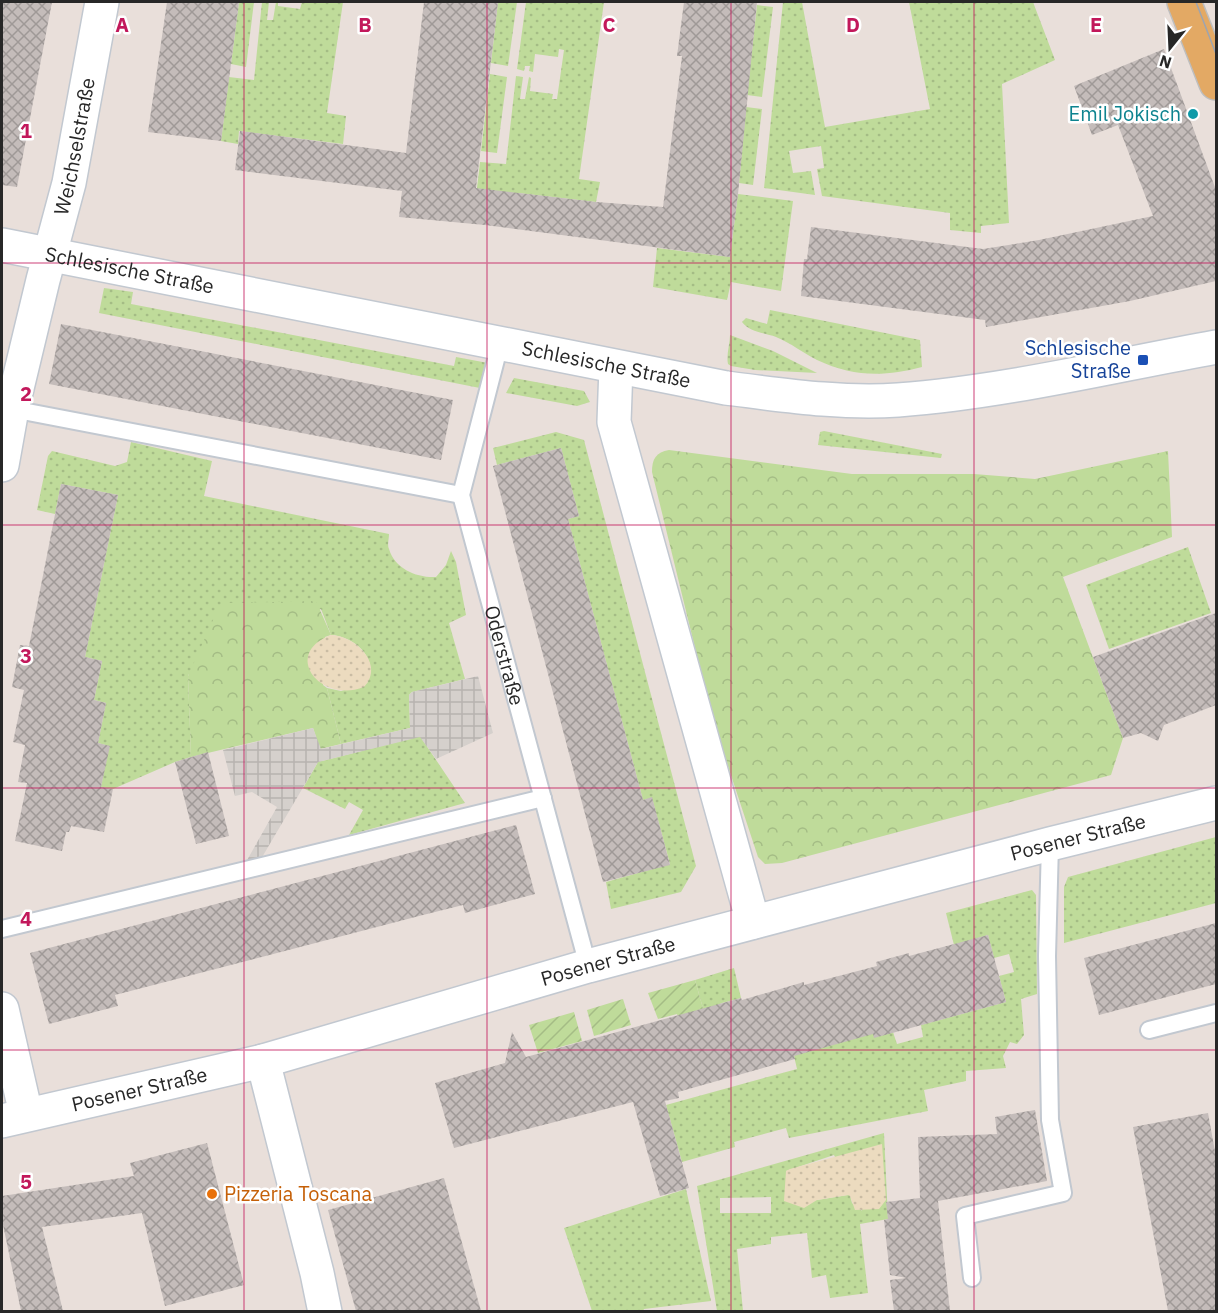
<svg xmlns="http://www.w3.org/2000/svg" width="1218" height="1313" font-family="'IBM Plex Sans',sans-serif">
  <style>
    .grass { fill: url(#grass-dots); fill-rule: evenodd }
    .forest { fill: url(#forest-crowns) }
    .sand { fill: url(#sand-dots) }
    .garden { fill: url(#garden-furrows) }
    .plaza { fill: url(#plaza-grid) }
    .building { fill: url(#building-cross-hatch) }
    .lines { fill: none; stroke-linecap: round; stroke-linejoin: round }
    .lane-casing { stroke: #c2c8d0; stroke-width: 20 }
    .street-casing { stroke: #c2c8d0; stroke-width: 36 }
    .secondary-casing { stroke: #c2c8d0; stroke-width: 36 }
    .primary-casing { stroke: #bebebe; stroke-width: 36 }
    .lane { stroke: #fff; stroke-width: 16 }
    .street { stroke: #fff; stroke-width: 33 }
    .secondary { stroke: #fff; stroke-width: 33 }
    .primary { stroke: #e3a964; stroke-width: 33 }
    .tram { stroke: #9da4b0; stroke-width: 1.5 }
    .grid { fill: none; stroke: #c2185b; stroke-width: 1.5; stroke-opacity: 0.55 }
    .culture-dot { fill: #0f9aa8; stroke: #fff; stroke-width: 2 }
    .transit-dot { fill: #1a4fb4; stroke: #fff; stroke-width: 2 }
    .food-dot { fill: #e8710a; stroke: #fff; stroke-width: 2 }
    .labels { text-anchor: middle; stroke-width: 5; stroke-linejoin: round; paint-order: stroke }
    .culture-label { font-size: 20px; fill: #0d838f; stroke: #fff; text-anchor: end }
    .street-label { font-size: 20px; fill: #272727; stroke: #fff }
    .transit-label { font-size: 20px; fill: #164399; stroke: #fff; text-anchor: end }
    .food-label { font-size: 20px; fill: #c56008; stroke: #fff; text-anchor: start }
    .grid-label { font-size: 20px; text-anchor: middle; font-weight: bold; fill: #c2185b; stroke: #fff; stroke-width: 5; stroke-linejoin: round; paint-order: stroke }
  </style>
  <defs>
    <pattern id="grass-dots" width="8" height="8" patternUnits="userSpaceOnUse" patternTransform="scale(1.5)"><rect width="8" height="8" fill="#bfdb9a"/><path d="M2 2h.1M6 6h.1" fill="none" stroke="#a4bc85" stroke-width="1.8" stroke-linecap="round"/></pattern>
    <pattern id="forest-crowns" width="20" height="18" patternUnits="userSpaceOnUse" patternTransform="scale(1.5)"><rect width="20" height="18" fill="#bfdb9a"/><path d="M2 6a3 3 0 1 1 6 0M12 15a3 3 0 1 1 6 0" fill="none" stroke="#a4bc85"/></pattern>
    <pattern id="sand-dots" width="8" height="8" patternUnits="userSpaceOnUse" patternTransform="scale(1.5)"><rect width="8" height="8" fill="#ecdbbf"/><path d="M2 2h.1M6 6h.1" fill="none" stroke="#cabca4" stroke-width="1.8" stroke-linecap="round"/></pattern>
    <pattern id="garden-furrows" width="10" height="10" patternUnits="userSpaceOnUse" patternTransform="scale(1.5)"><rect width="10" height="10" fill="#bfdb9a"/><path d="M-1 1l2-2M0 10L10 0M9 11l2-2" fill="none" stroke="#a4bc85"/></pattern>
    <pattern id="plaza-grid" width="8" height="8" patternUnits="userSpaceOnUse" patternTransform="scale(1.5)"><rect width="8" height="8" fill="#d5d0cc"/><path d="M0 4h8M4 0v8" fill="none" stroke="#b7b3af"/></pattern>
    <pattern id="building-cross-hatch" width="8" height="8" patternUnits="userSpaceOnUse" patternTransform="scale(1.5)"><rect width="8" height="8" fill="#c4bcba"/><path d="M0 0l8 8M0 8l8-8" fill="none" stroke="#9f9997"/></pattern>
  </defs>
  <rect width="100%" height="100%" fill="#e9dfda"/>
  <g class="grass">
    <path d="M239 2H254L246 67 231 64Z"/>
    <path d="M262 2H269L267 20H273L276 2H278V6L300 9 302 2H343L327 113 346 116 343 144 239 131 238 144 221 141 229 77 254 80Z"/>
    <path d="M498 2H517L508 66 491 63Z"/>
    <path d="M526 2H604L579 179 600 182 596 202 518 193 475 205 480 162 506 164 516 76 523 77 520 99H525L529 77 531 78 530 91 553 94 552 99H557L564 50 559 49 558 57 535 54 533 72 529 71 530 66H525L524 71 517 69Z"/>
    <path d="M783 2H802L825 127 930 109 909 2H1033L1055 60 1002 84 1009 223 981 226V233L950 230V213L822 196 817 169 824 168 821 146 789 151 793 173 811 171 815 195 764 188Z"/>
    <path d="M757 5 773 7 762 97 747 95Z"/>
    <path d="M490 74 507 77 497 153 481 151Z"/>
    <path d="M746 107 762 109 753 185 739 183Z"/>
    <path d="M738 194 793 201 781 291 731 282 727 300 653 287 657 248 730 257Z"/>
    <path d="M104 288 133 292 131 304 454 366 456 357 488 363 485 389 99 313Z"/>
    <path d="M770 310 920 340 922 367C884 377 853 377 817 360 803 353 791 343 776 337 765 333 749 332 742 322L746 318 767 324Z"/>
    <path d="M730 335 773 351 817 373 755 370 731 366 728 364C726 355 730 344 730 335Z"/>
    <path d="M514 378 584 391 590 402 577 406 506 393Z"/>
    <path d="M824 431 942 454 941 458 818 445 820 432Z"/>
    <path d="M556 432 584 440 696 866 681 892 611 909 606 882 670 864 652 798 643 800 568 519 579 516 561 448 497 465 493 448Z"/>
    <path d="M131 442 212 461 204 496 389 534C389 539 387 545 389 549 395 569 417 578 436 577L446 565 451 551 456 562 466 615 449 623 465 679 412 692 409 695 410 728 341 744 327 688 341 691 367 683C380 659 354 636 331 635L321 609 188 675 191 757 175 762 113 789 101 787 109 746 98 743 106 703 94 700 102 661 85 657 118 495 61 484 55 514 37 510 48 456 52 451 115 466 127 462Z"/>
    <path d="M1188 547 1211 613 1109 649 1086 585Z"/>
    <path d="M420 736 465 803 349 835 363 810 349 802 345 809 303 788 318 762Z"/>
    <path d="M1216 837V903L1064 943V887L1068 877Z"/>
    <path d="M1032 890 1036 895 1037 994 1021 999 1024 1035 1017 1044 1010 1042 1003 1056 1006 1068 966 1071V1081L924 1090 928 1111 789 1138 786 1128 734 1142 735 1147 682 1162 666 1105 797 1069 794 1056 827 1015 893 1032 897 1044 923 1037 921 1025 1006 1002 999 976 1014 972 1009 954 994 958 988 935 954 945 946 913Z"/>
    <path d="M734 968 741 998 722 1003 704 1012 695 980Z"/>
    <path d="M884 1133 888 1219 860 1224 868 1293 830 1298 826 1275 812 1278 807 1233 771 1237V1244L737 1249 743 1311H717L697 1186ZM834 1155 862 1211 852 1203 850 1195H848L817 1200 786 1171ZM771 1197V1213H720V1198Z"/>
    <path d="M686 1189 711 1301 644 1309 643 1311H592L564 1228Z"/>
  </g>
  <g class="forest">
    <path d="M669 450 852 474H974L1035 479 1168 451 1172 537 1063 577 1123 738 1111 775 782 863 765 864 758 857 720 742 696 652 652 472C652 459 656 452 669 450Z"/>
    <path d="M316 601 331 635 325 637 323 685 327 688 341 744 320 749 313 728 191 757 188 676 217 611 227 603Z"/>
  </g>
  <g class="sand">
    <path d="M331 635C355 636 385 664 364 687 320 704 281 654 331 635Z"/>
    <path d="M882 1144 886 1200 879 1209 855 1210 850 1196 848 1195 817 1200 804 1208 784 1201 786 1171 790 1169Z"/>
  </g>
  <g class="garden">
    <path d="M695 980 704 1012 679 1019 677 1014 658 1019 648 993Z"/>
    <path d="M623 999 631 1025 594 1036 587 1010Z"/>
    <path d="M574 1012 582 1041 538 1053 529 1025Z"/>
  </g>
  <path class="plaza" d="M478 676 493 733 436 759 420 737 318 762 261 859 246 862 277 807 252 792 235 796 223 750 313 728 321 749 410 728 409 695 412 692Z"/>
  <g class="building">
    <path d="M2 2H52L17 187 2 185Z"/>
    <path d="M167 2H239L221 141 148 132Z"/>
    <path d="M424 2H498L476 188 596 202 663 207 682 56H677L684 2H757L738 194 730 257 485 225 399 217 402 191 235 170 240 131 406 153Z"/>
    <path d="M1164 49 1216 190V281L1130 301 986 327 985 320 801 296 804 259H807L811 227 983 249 1039 240 1153 216 1118 125 1092 135 1074 86Z"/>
    <path d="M61 324 453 400 441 460 49 384Z"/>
    <path d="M561 448 579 516 568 519 643 800 652 797 670 865 603 882 493 466Z"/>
    <path d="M61 484 118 495 85 657 102 661 94 700 106 703 98 743 110 746 101 787 113 789 104 832 71 826 69 832H66L62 851 15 841 27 783 18 782 25 745 13 742 24 690 12 687 20 645 29 646Z"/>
    <path d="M1216 613V705L1164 725 1158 741 1141 733 1123 738 1093 657Z"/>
    <path d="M208 752 229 836 196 844 175 762Z"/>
    <path d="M516 825 535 894 465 913 463 905 423 915 115 995 118 1006 49 1024 30 953Z"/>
    <path d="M1216 923V984L1099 1015 1084 958Z"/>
    <path d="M988 935 1006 1002 874 1038 873 1034 794 1056 795 1059 678 1092 679 1098 665 1101 689 1188 660 1196 633 1102 454 1148 435 1083 505 1063 512 1032 526 1057 741 998 742 1000 804 982V985L877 966 876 962 909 953V956Z"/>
    <path d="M1035 1110 1047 1181 938 1201 950 1311H894L890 1280 907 1278 890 1275 884 1220 888 1219 886 1202 920 1198 918 1137 997 1134 995 1117Z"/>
    <path d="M1208 1113 1216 1157V1311H1168L1133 1127Z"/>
    <path d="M207 1143 244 1285 165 1306 142 1213 42 1227 63 1311H21L2 1220V1196L134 1176 130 1163Z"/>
    <path d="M444 1178 481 1311H356L328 1210Z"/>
  </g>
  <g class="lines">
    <g class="lane-casing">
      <g id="lane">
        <path id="s1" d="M500 344 461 495 588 966"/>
        <path d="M12 409 461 495"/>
        <path d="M2 929 543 798"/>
        <path d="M1149 1030 1216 1013"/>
        <path d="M972 1278 965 1216 1063 1193 1050 1120 1047 956 1050 844"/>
      </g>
    </g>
    <g class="street-casing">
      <g id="street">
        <path d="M616 367 614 422 753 922"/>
        <path id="s2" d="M2 465 12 409 43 280 69 183 102 2"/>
        <path d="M2 1009 26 1114"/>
        <path d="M263 1061 317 1273 325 1312"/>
        <path id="s3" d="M2 1121 263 1061 588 966 1050 844 1216 803"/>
      </g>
    </g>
    <g class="secondary-casing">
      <g id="secondary">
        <path id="s4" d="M2 245 726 388C783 395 841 404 898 400 1005 392 1111 366 1216 347"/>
      </g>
    </g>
    <g class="primary-casing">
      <path id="primary" d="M1184 2 1216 83"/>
    </g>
    <use href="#lane" class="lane"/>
    <use href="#street" class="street"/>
    <use href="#secondary" class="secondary"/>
    <use href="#primary" class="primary"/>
    <g class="tram">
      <path d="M1196 2 1216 54"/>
      <path d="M1215 2 1216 4"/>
    </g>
  </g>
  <path class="grid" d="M244 2V1312M487 2V1312M731 2V1312M974 2V1312M2 263H1216M2 525H1216M2 788H1216M2 1050H1216"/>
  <circle class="culture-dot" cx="1193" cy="114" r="6"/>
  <rect class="transit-dot" x="1137" y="354" width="12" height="12" rx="3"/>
  <circle class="food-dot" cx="212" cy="1194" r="6"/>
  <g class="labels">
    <g class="culture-label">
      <text x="1181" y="121">Emil Jokisch</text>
    </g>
    <g class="street-label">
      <text dy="7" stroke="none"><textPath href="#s2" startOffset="327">Weichselstraße</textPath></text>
      <text dy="7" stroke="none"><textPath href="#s4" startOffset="130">Schlesische Straße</textPath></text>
      <text dy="7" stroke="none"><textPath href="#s4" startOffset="616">Schlesische Straße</textPath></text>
      <text dy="7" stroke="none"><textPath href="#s1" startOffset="322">Oderstraße</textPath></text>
      <text dy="7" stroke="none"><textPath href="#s3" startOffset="1113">Posener Straße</textPath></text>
      <text dy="7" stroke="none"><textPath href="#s3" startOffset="627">Posener Straße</textPath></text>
      <text dy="7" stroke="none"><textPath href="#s3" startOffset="141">Posener Straße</textPath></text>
    </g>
    <g class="transit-label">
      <text x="1131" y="355">Schlesische<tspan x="1131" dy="23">Straße</tspan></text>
    </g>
    <g class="food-label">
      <text x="224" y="1201">Pizzeria Toscana</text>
    </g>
  </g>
  <g class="grid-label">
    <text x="122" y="32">A</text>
    <text x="365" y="32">B</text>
    <text x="609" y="32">C</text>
    <text x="853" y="32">D</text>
    <text x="1096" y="32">E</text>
    <text x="26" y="138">1</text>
    <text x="26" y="401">2</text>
    <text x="26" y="663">3</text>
    <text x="26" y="926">4</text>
    <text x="26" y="1189">5</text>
  </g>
  <rect width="1218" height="1313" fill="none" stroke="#272727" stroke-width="6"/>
  <g transform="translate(1170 48) rotate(198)" stroke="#ffffff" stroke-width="4.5" paint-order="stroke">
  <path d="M0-4.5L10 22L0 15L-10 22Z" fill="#272727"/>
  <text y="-9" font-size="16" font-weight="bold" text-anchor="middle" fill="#272727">N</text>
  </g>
</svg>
